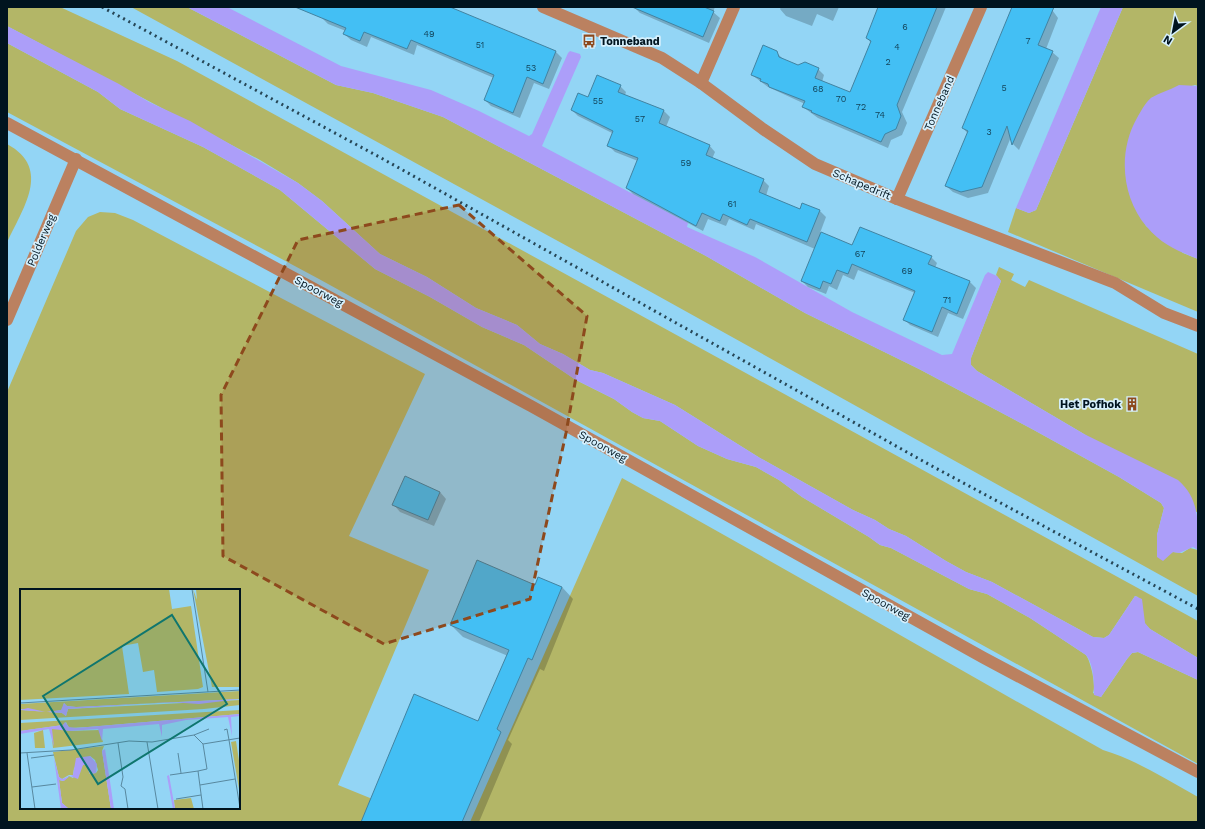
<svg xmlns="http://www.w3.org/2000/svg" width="1205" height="829" font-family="'Work Sans',sans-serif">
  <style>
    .green { fill: #b3b667; fill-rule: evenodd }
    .water { fill: #ac9ef9 }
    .shadow { fill: #0003 }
    .building { fill: #43bff4; stroke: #4283a1 }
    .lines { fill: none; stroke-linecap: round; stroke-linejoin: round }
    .minor { stroke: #bb8160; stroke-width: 12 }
    .rail { stroke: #264656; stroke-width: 3; stroke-dasharray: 2 4; stroke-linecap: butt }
    .marked { fill: #8d491d; fill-opacity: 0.2; stroke: #8d491d; stroke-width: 3; stroke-dasharray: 8 5; stroke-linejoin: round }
    .labels { text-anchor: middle; stroke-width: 3.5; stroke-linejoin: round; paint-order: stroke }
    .number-label { font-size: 9px; fill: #113f54 }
    .poi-label { font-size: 11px; font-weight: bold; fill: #00141f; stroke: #d6f0fd; text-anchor: start }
    .street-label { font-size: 11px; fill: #00141f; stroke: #d6f0fd }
    .inset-road { fill: none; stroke: #58889f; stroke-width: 1 }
    .view { fill: #0f766e; fill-opacity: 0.15; stroke: #0f766e; stroke-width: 2 }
    .inset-edge { fill: none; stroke: #00141f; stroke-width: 2 }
  </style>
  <rect width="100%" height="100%" fill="#93d5f5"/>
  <g class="green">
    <path d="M7 7H60L177 61 1198 621V658L1150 629 1145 624 1138 597 1135 596 1109 635 1104 638 1093 637 992 582 966 572 946 561 906 536 889 529 875 520 853 510 760 458 675 405 603 373 590 370 563 354 540 344 517 325 476 308 427 277 380 254 322 201 298 183 260 160 7 26Z"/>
    <path d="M131 7H187L336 85 373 93 443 117 706 256 805 313 919 369 1032 429 1119 477 1161 503 1164 508 1157 535V557L1173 552 1182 553 1190 548 1198 550V596L651 292Z"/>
    <path d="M1123 7H1198V86L1195 85 1151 98 1129 193 1146 226 1183 253 1198 259V312L1008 232 1016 208 1029 213 1036 210Z"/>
    <path d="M7 43 98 92 120 109 203 147 280 190 375 269 430 297 482 327 524 345 576 380 614 399 632 412 643 418 660 421 698 446 727 459 756 467 779 480 802 497 869 537 880 545 891 548 969 589 987 594 1030 618 1086 655C1091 662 1096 685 1093 693L1101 697 1127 659 1132 653 1138 652 1198 680V764L319 279 7 112Z"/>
    <path d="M7 144C53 169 22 209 7 243Z"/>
    <path d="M100 212 115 213 133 220 425 374 349 536 429 570 338 785 429 822H7V392L76 231 88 217ZM21 590H239V808H21Z"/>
    <path d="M999 267 1014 274 1011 280 1025 287 1029 280 1198 354V513L1084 434 977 371 971 365V358L1001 281 996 275Z"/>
    <path d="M622 478C783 567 942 660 1103 750 1137 760 1167 780 1198 797V822H470Z"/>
  </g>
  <g class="water">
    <path d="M187 7H227L341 66 431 90 479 111 529 136 532 134 568 53 570 51 580 54 581 57 542 146 688 223 687 227 755 257 852 312 942 355 952 354 985 275 988 272 997 276 1001 281 971 358V365L977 371 1084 434 1178 480C1200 499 1198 523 1198 550L1193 547 1179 553 1173 552 1163 561 1157 557V535L1164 508 1161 503 1119 477 1032 429 919 369 805 313 706 256 443 117 373 93 336 85Z"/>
    <path d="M1101 7H1123L1036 210 1029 213 1016 208Z"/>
    <path d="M7 26 119 84 149 102 190 121 298 183 322 201 380 254 427 277 476 308 517 325 540 344 563 354 590 370 603 373 675 405 760 458 853 510 875 520 889 529 906 536 946 561 966 572 992 582 1093 637 1104 638 1109 635 1135 596 1142 599 1145 623 1150 629 1198 658V680L1138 652 1132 653 1127 659 1101 697 1094 695C1094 683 1094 665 1086 655L1030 618 987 594 969 589 891 548 880 545 869 537 802 497 779 480 756 467 727 459 698 446 660 421 643 418 632 412 614 399 576 380 524 345 482 327 430 297 375 269 280 190 203 147 120 109 98 92 7 43Z"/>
    <path d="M1179 85 1198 86V259C1178 251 1161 244 1147 227 1121 197 1118 151 1137 118 1141 111 1145 103 1151 98 1159 93 1170 90 1179 85Z"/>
  </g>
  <g class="shadow">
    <path d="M326 7H447L556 52 562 58 549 89 534 83 520 118 491 106 485 100 494 78 417 45 414 55 371 37 367 47 351 40 344 34 346 31 328 24 322 18Z"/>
    <path d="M634 7H715L713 12 720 18 709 43 640 13Z"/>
    <path d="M781 7H839L833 21 817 14 812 26 786 16 780 9Z"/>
    <path d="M879 7H946L902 112 907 123 902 135 891 140 888 148 818 118 803 107 805 104 768 87 752 75 776 52 784 60 798 66 818 69 824 75 822 82 850 93 871 43 867 38Z"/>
    <path d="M1017 7H1050L1058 18 1046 49 1052 52 1059 58 1019 150 1013 144 1011 137 988 193 968 198 953 192 946 186 968 134 963 128Z"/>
    <path d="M620 86 626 92 625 95 664 111 670 117 666 127 709 145 715 152 712 159 763 180 769 186 766 196 800 210 803 205 820 211 826 217 820 233 853 247 931 257 937 263 935 268 970 282 976 288 963 319 948 313 938 337 910 325 904 319 915 293 858 270 854 280 843 275 837 290 829 286 826 294 808 287 802 281 815 249 756 224 754 230 729 219 726 226 708 219 703 231 633 194 627 188 638 161 615 152 609 146 614 134 578 116 572 110 588 98Z"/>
    <path d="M440 492 446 499 434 526 400 512 394 505Z"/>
    <path d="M562 587 573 599 544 671 540 669 508 740 512 744 479 822H363L478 723 508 656 463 637 451 625Z"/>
  </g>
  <g class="building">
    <path d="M295 7H450L556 51 543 84 527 77 513 113 484 100 494 75 411 40 407 49 364 32 360 41 343 34 346 28Z"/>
    <path d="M632 7H704L714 11 703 37Z"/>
    <path d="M878 7H937L897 105 901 116 896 129 885 134 881 142 811 112 812 111 802 107 805 101 769 87 768 84 760 81 761 79 751 75 763 45 777 51 779 57 798 65 805 62 819 68 815 78 850 92 871 41 866 38Z"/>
    <path d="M1012 7H1054L1038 45 1053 51 1012 145 1007 126 982 187 961 192 945 186 968 131 962 128Z"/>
    <path d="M597 75 621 85 618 92 664 110 659 123 710 145 706 155 764 179 759 192 800 209 802 203 820 210 807 242 750 219 747 225 723 214 720 221 702 213 696 226 626 188 638 158 607 146 613 131 571 110 578 93 588 97Z"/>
    <path d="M860 227 932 256 928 264 970 281 957 314 942 307 932 332 903 320 915 291 852 264 848 274 837 270 831 284 823 281 820 289 801 281 821 232 852 245Z"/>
    <path d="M405 476 440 492 428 520 392 505Z"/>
    <path d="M477 560 535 585 538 577 562 587 532 660 528 658 497 729 501 732 462 822H361L414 694 478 721 509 650 450 625Z"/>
  </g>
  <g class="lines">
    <g class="minor">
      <path d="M543 7 662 58 701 83 763 129 815 164 897 199 1115 283 1164 313 1198 326"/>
      <path d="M701 83 734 7"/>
      <path d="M7 123 531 406 984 658 1198 772"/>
      <path d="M897 199 981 7"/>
      <path d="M7 320 76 159"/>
    </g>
    <path class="rail" d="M102 7 383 159 930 465 1198 609"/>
  </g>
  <path class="marked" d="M459 205 587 316 566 433 530 599 384 644 223 556 221 395 298 240Z"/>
  <defs>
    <g id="bus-bare" transform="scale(1.08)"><path d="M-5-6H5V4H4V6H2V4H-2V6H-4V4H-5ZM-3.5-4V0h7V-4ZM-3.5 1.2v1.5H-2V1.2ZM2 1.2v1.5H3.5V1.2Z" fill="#8d491d" stroke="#d6f0fd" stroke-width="2.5" paint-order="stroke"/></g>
    <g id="building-bare" transform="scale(1.08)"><path d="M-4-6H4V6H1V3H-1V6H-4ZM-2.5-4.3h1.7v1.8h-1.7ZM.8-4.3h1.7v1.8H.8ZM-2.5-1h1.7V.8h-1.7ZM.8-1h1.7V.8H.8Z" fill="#8d491d" stroke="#d6f0fd" stroke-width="2.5" paint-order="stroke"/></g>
  </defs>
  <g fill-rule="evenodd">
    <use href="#bus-bare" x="589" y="41"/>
    <use href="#building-bare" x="1132" y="404"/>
  </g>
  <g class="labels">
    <g class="number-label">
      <text x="905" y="30">6</text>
      <text x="429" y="37">49</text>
      <text x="1028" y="44">7</text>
      <text x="480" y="48">51</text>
      <text x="897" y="50">4</text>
      <text x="888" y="65">2</text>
      <text x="531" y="71">53</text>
      <text x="1004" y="91">5</text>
      <text x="818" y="92">68</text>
      <text x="841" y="102">70</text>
      <text x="598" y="104">55</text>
      <text x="861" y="110">72</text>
      <text x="880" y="118">74</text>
      <text x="640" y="122">57</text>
      <text x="989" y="135">3</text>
      <text x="686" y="166">59</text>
      <text x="732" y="207">61</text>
      <text x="860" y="257">67</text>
      <text x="907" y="274">69</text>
      <text x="947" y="303">71</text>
    </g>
    <g class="poi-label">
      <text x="600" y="45">Tonneband</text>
      <text x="1121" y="408" text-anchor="end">Het Pofhok</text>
    </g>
    <g class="street-label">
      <text transform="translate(939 103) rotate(-66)" y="4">Tonneband</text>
      <text transform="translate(862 184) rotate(23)" y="4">Schapedrift</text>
      <text transform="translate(41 240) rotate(-67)" y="4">Polderweg</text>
      <text transform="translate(319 291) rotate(28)" y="4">Spoorweg</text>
      <text transform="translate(603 446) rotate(29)" y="4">Spoorweg</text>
      <text transform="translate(886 604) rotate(29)" y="4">Spoorweg</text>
    </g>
  </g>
  <g transform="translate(20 589)">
    <rect width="220" height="220" fill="#93d5f5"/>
    <path d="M0 0H149L152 20 171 17 183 98 178 100 137 103 134 81 123 83 118 54 102 57 109 105 0 111ZM173 0 177 11 176 0H220V98H192ZM220 102V110L56 118 47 117 44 114 42 121 28 123 0 120V115ZM220 111V116L184 120 0 131V121H2L42 124 46 127 48 120ZM220 121V125L68 138 49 139 46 133 43 136 0 142V134ZM44 140 49 142 79 141 83 153 33 159 31 140ZM23 141 25 159H15L14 144ZM216 152 220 178V206L211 153ZM84 157 82 162 91 220H49L42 214 39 191 43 192 49 187 53 189 63 176H66L70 185 76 184 78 181 75 171 70 167 54 179 53 186H49L42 190 39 188 33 163ZM171 209 174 220H155L154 211Z" fill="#b3b667"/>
    <path d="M220 110 179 115 149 113 48 120 46 127 42 124 0 121 8 119 26 123 41 121 44 114 47 117 56 118ZM220 125V127L211 128 212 147 208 128 166 131 142 136V148L139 135 83 140 82 152 78 140 49 142 32 140 34 158 29 140 0 145V142L43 136 45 133 49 138 56 139ZM85 160 91 199 94 220H91L82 162ZM70 167 77 175 76 184 70 185 66 176H63L58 190 50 187 44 192 39 191 42 214 49 220H41L34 169 39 188 42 190 53 186 56 169ZM149 186 155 220H153L147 187Z" fill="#ac9ef9"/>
    <path class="inset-road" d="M172 0 188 103M0 114 220 101M204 141 207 140 209 151M174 146 189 140M209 151 220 219M127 153 138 220M98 154 103 188 101 197 105 200 108 220M183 155 187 180 178 182 183 220H193M0 164 51 161 109 152 132 153 174 146 183 155 220 149M7 164 15 220M158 164 161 184M11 169 34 166M150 186 178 182M180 196 215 190M12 198 36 195M156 210 181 206"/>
    <path class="view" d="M152 26 207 115 78 195 23 107Z"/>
    <rect width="220" height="220" class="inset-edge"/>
  </g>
  <rect width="1205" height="829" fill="none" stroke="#00141f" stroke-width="16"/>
  <g transform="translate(1173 32) rotate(212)" stroke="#d6f0fd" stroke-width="3" paint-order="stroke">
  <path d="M0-3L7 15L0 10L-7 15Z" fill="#00141f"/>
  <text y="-6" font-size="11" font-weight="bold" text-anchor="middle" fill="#00141f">N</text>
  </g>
</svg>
